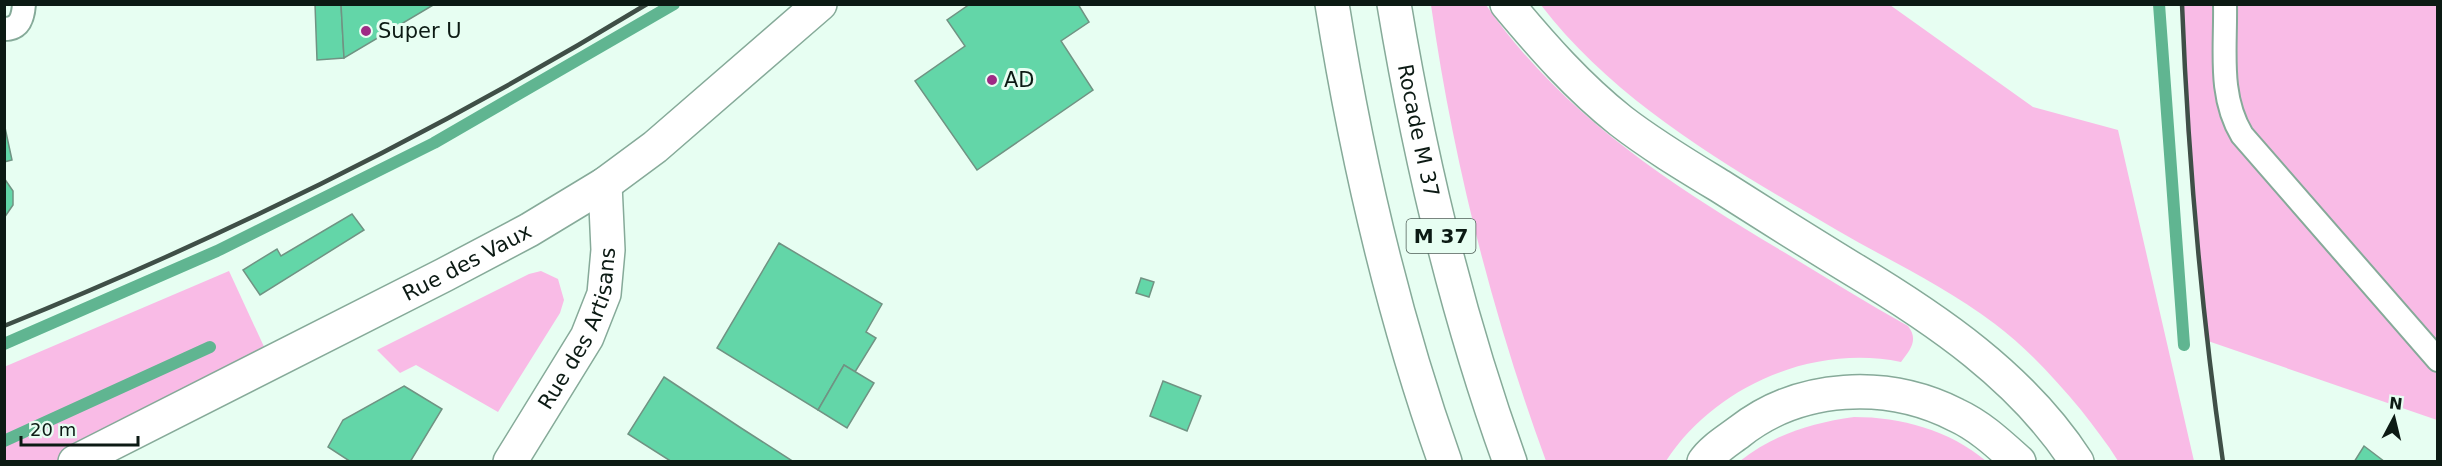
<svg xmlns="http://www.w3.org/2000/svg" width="2442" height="466" font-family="'DejaVu Sans',sans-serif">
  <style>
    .green { fill: #f9bbe6 }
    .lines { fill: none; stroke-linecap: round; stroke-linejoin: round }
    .stream { stroke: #60b591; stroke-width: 12 }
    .building { fill: #63d6a8; stroke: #709383; stroke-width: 1.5 }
    .service-casing { stroke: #86aa99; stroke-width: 26 }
    .minor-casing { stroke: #86aa99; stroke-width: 36 }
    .tertiary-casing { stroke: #86aa99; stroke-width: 36 }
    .trunk-casing { stroke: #86aa99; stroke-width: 36 }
    .service { stroke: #fff; stroke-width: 22 }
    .minor { stroke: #fff; stroke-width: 33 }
    .tertiary { stroke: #fff; stroke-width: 33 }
    .trunk { stroke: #fff; stroke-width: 33 }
    .rail { stroke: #3f4f47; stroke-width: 4.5 }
    .poi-dot { fill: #9e2a85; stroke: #e7fef2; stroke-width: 2 }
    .labels { text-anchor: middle; stroke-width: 6; stroke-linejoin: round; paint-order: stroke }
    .shield { fill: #e7fef2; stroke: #4e5e57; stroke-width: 1.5 }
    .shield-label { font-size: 20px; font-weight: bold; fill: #0c1a14 }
    .poi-label { font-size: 21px; fill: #0c1a14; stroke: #e7fef2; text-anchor: start }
    .street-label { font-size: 21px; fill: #0c1a14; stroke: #e7fef2 }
  </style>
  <rect width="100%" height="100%" fill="#e7fef2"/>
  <g class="green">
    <path d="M1431 5H1486C1562 114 1669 184 1782 251 1824 276 1865 302 1908 326 1919 340 1910 350 1901 362 1813 344 1715 386 1666 461H1546C1492 314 1453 160 1431 5Z"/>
    <path d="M1541 5H1890L2033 107 2118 130 2194 461H2118C2107 443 2094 427 2081 410 2055 379 2027 348 1995 324 1945 286 1888 260 1835 229 1729 167 1616 103 1541 5Z"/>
    <path d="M2182 5H2437V420L2205 340 2186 125Z"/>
    <path d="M229 271 272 364 75 462 5 461 4 367Z"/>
    <path d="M541 271 558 279 564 300 560 313 498 412 416 365 400 373 377 350 529 274Z"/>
    <path d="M1854 417C1901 417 1949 430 1986 461H1740C1775 434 1811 423 1854 417Z"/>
  </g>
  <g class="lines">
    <g class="stream">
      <path d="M2159 4 2184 345"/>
      <path d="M4 344 217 251 434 143 674 4"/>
      <path d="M4 441 210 347"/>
    </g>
  </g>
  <g class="building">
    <path d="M315 4H341L344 58 317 60Z"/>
    <path d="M341 4H435L344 58Z"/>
    <path d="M970 4H1078L1089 22 1061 41 1093 90 977 170 915 81 965 46 947 20Z"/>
    <path d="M4 123 12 160 4 162Z"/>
    <path d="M4 178 13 191V205L4 218Z"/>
    <path d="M352 214 364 230 260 295 243 270 277 249 281 256Z"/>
    <path d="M779 243 882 304 866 332 876 338 855 372 844 365 818 410 717 348Z"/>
    <path d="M1141 278 1154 282 1149 297 1136 293Z"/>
    <path d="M844 365 874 383 847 428 818 410Z"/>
    <path d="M664 377 741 428 794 462H672L628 434Z"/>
    <path d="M1163 381 1201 396 1187 431 1150 416Z"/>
    <path d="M404 386 442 409 410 462H351L328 447 343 420Z"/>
    <path d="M2364 446 2385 462H2354Z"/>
  </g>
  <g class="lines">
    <g class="service-casing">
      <g id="service">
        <path d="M2225 4C2226 49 2218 95 2242 135L2438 360"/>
        <path d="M4 29C20 29 23 18 24 4"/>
      </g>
    </g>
    <g class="minor-casing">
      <g id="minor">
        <path id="s1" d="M510 462 587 337 604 294 608 250 605 184"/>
      </g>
    </g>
    <g class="tertiary-casing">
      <g id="tertiary">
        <path id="s2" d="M75 462 444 275 529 230 605 184 655 147 820 4"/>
      </g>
    </g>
    <g class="trunk-casing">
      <g id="trunk">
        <path d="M1332 4C1357 160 1392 313 1445 462"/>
        <path id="s3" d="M1394 4C1420 160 1456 313 1510 462"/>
        <path d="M1507 4C1542 46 1578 87 1621 121 1652 145 1687 166 1720 186 1764 214 1807 241 1851 268 1936 319 2022 377 2077 462"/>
        <path d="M1704 462C1712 450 1727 441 1739 432 1800 384 1887 380 1956 415 1980 426 1999 444 2019 462"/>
      </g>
    </g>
    <use href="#service" class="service"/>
    <use href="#minor" class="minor"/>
    <use href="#tertiary" class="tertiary"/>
    <use href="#trunk" class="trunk"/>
    <g class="rail">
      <path d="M2182 4C2188 158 2201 309 2223 462"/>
      <path d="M4 326C227 236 442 129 647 4"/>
    </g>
  </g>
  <g class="poi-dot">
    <circle cx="366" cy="31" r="6"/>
    <circle cx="992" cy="80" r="6"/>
  </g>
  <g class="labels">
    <rect class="shield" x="1406.5" y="219" width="69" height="34" rx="4.5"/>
    <g class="shield-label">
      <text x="1441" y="243">M 37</text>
    </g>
    <g class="poi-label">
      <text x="378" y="38">Super U</text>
      <text x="1004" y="87">AD</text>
    </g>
    <g class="street-label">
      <text dy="7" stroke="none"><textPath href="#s3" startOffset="129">Rocade M 37</textPath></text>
      <text dy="7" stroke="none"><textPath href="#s2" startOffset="440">Rue des Vaux</textPath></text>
      <text dy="7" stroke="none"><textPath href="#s1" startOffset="152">Rue des Artisans</textPath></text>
    </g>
  </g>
  <rect width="2442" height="466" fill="none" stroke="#0c1a14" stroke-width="12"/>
  <g transform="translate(2394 418) rotate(7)" stroke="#e7fef2" stroke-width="4.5" paint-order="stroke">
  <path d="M0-4.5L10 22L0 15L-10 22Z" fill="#0c1a14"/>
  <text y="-9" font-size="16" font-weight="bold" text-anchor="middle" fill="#0c1a14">N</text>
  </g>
  <path d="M21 436v9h117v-9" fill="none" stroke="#0c1a14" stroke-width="3"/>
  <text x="30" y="436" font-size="18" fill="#0c1a14" stroke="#e7fef2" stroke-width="4.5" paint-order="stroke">20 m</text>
</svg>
